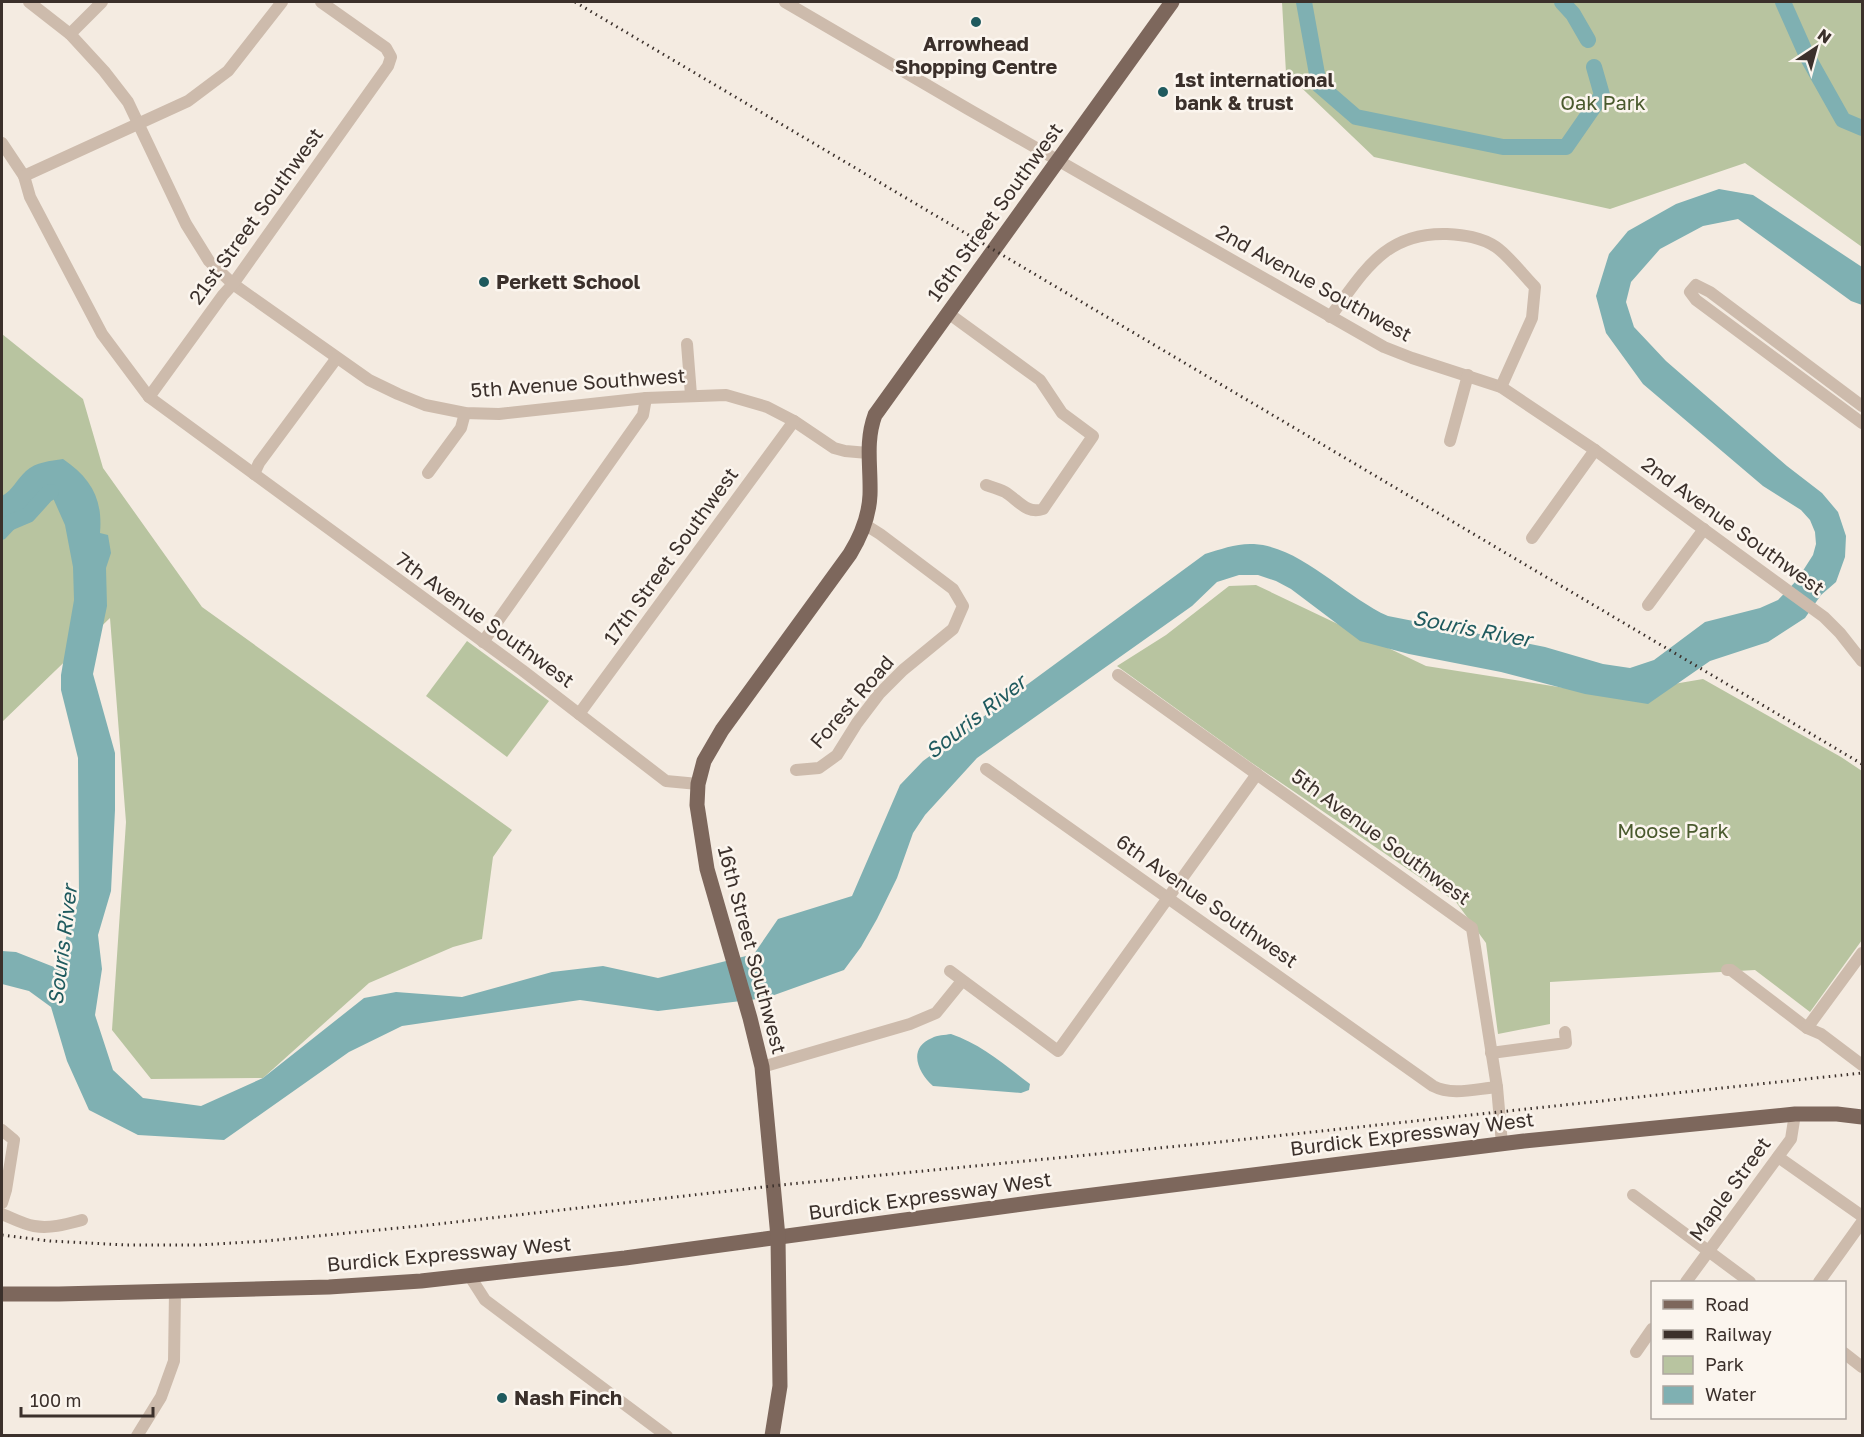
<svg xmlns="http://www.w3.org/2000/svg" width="1864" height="1437" font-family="'Golos Text',sans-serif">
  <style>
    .green { fill: #b8c4a0 }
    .water { fill: #7fb0b2 }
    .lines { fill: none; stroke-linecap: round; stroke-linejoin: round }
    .river { stroke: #7fb0b2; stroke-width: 16 }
    .minor { stroke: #cdbbac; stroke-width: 12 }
    .major { stroke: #7d675c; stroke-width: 15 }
    .rail { stroke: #3b302b; stroke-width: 3; stroke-dasharray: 1.5 4.5; stroke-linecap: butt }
    .poi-dot { fill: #1f5a5e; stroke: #fbf5ee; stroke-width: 2 }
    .labels { text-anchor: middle; stroke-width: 5; stroke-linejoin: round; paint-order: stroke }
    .poi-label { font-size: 20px; font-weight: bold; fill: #3b302b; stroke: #fbf5ee; text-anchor: start }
    .park-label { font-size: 20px; fill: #4a5a2e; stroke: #fbf5ee }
    .street-label { font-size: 20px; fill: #3b302b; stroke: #fbf5ee }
    .water-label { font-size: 21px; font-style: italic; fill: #1f5a5e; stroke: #fbf5ee }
  </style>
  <rect width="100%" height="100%" fill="#f4ebe1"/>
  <g class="green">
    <path d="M1282 2H1862V247L1745 163 1610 209 1374 157 1286 73Z"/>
    <path d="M2 334 83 399 103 468 202 607 512 830 493 857 482 939 453 947 369 983 263 1078 151 1079 112 1030 126 822 110 618 2 722Z"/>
    <path d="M1256 585 1426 666 1609 695 1703 679 1841 757 1862 771V940L1810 1012 1755 970 1550 982V1024L1498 1034 1486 943 1456 902 1249 761 1117 666 1166 635 1229 586Z"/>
    <path d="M467 641 549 701 507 757 426 696Z"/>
  </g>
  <g class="water">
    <path d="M1719 189 1753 195 1862 267V305L1851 301 1738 219 1703 226 1660 249 1631 282 1626 302 1634 327 1666 361 1787 466 1822 493 1838 512 1846 536 1845 557 1836 582 1821 595 1805 618 1768 642 1710 661 1648 704 1585 694 1501 672 1409 654 1360 641 1291 589 1276 581 1258 575H1239L1217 582 1192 606 977 758 925 815 913 833 897 878 877 919 861 947 844 970 766 998 658 1011 580 1000 402 1026 349 1052 224 1140 138 1135 89 1110 67 1061 51 1007 29 991 2 984V951L16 952 59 969 62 950 79 899 78 758 61 690V675L74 600 73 567 65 525 53 498 35 507 5 539 2 540V496C13 490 17 479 26 471 36 462 50 461 63 459 91 478 103 499 100 533L108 535 111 553 106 568 107 606 93 674 115 753V810L111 891 98 935 102 969 95 1015 113 1070 143 1098 201 1106 263 1078 364 998 396 992 462 997 552 972 603 966 658 978 754 954 778 919 852 896 900 785 923 761 1205 554C1221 549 1237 543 1254 544 1302 547 1345 597 1388 616L1545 647 1603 664 1630 668 1654 660 1705 622 1760 608 1778 600 1797 580 1813 555 1816 544 1815 532 1810 520 1801 510 1763 486 1643 384 1606 333 1596 296 1609 254 1628 231 1676 204Z"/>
    <path d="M951 1034C981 1044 1005 1065 1030 1084L1029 1090 1021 1093 933 1086C918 1073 907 1048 932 1038 937 1035 945 1035 951 1034Z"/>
  </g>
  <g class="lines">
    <g class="river">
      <path d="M1304 2 1319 85 1356 117 1503 147H1566L1602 95 1594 67"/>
      <path d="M1562 2 1573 14 1588 40"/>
      <path d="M1783 2 1807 56 1843 120 1862 128"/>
      <path d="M2 526 28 515 46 495 51 492"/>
    </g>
    <g class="minor">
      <path d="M29 2 70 34 104 71 128 102 186 224 209 261 233 284 369 380 398 394 425 405 465 413 499 414 646 398 726 395 767 407 794 421 834 448 845 451 868 453"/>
      <path d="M785 2 968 109 1384 347 1412 358 1501 387 1595 450 1824 617 1840 633 1862 661"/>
      <path d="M70 34 102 2"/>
      <path d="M2 143 24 176 30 197 102 334 149 397 522 670 666 781 698 784"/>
      <path d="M24 176 188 101 228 71 282 2"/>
      <path d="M948 313 1040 380 1062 413 1093 436 1043 509C1027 515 1018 500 1005 492 999 489 992 487 986 485"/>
      <path d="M1330 317C1364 272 1384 232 1447 234 1464 235 1481 237 1496 247 1509 256 1523 275 1535 287L1532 318 1501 387"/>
      <path d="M687 344 691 395"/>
      <path d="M149 397 223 295 233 284 388 66 391 57 386 48 321 2"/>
      <path d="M1862 406 1710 292 1696 285 1690 292 1696 300 1862 423"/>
      <path d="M1450 441 1468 375"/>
      <path d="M428 473 461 428 465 413"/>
      <path d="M254 474 259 463 336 359"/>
      <path d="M1532 538 1595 450"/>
      <path d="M1648 605 1704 529"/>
      <path d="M483 642 643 415 646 398"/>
      <path d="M1118 675 1472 928 1497 1087 1502 1144"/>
      <path d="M579 714 794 421"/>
      <path d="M986 769 1433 1086C1452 1096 1475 1089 1497 1087"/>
      <path d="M796 770 819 768 837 755 857 723 879 694 903 670 953 629 963 606 953 589 880 534 864 524"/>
      <path d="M1727 970H1731L1807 1028 1821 1034 1862 1065"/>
      <path d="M950 971 1058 1051 1257 774"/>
      <path d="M1807 1028 1862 953"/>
      <path d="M1491 1053 1566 1043 1565 1032"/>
      <path d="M762 1067 910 1024 936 1013 962 981"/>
      <path d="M2 1130 14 1140 6 1190 2 1203"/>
      <path d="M1778 1157 1862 1216"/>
      <path d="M1633 1195 1750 1282"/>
      <path d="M2 1214C12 1218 23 1224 34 1226 50 1229 67 1224 82 1220"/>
      <path d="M469 1275 485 1300 667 1436"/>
      <path d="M1686 1282 1791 1139 1795 1114"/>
      <path d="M1819 1282 1862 1222"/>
      <path d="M1636 1352 1652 1329"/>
      <path d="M1844 1353 1862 1367"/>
      <path d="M137 1436 161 1397 174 1361 175 1291"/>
    </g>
    <g class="major">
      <path d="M2 1294H59L329 1287 421 1281 625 1258 1045 1201 1524 1141 1795 1114H1837L1862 1117"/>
      <path d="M772 1436 780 1386 778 1237 762 1067 750 1018 707 869 697 805 698 784 704 761 722 730 850 554C861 536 869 517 870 495 871 467 865 442 875 415L1172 2"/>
    </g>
    <g class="rail">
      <path d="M575 2 1862 764"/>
      <path d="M2 1235 50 1241 126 1245H199L266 1241 429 1225 790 1184 1210 1143 1862 1073"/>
    </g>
  </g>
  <g class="poi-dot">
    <circle cx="976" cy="22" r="6"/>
    <circle cx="1163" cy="92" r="6"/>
    <circle cx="484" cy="282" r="6"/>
    <circle cx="502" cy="1398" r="6"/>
  </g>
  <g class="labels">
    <g class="poi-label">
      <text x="976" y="51" text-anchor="middle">Arrowhead<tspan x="976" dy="23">Shopping Centre</tspan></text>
      <text x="1175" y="87">1st international<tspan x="1175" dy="23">bank &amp; trust</tspan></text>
      <text x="496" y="289">Perkett School</text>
      <text x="514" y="1405">Nash Finch</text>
    </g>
    <g class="park-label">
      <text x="1603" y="110">Oak Park</text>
      <text x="1673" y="838">Moose Park</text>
    </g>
    <g class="street-label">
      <text transform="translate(995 212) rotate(-54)" y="7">16th Street Southwest</text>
      <text transform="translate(256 216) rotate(-54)" y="7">21st Street Southwest</text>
      <text transform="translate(1314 283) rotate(29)" y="7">2nd Avenue Southwest</text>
      <text transform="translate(578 383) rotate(-4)" y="7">5th Avenue Southwest</text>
      <text transform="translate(1733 526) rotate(36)" y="7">2nd Avenue Southwest</text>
      <text transform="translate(671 556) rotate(-54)" y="7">17th Street Southwest</text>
      <text transform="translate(485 620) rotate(36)" y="7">7th Avenue Southwest</text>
      <text transform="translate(852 702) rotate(-49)" y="7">Forest Road</text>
      <text transform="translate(1381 837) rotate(36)" y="7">5th Avenue Southwest</text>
      <text transform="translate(1207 901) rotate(35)" y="7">6th Avenue Southwest</text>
      <text transform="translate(752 950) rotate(75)" y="7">16th Street Southwest</text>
      <text transform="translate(1412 1134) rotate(-7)" y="7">Burdick Expressway West</text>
      <text transform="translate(1730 1189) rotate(-54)" y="7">Maple Street</text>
      <text transform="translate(930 1196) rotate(-8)" y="7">Burdick Expressway West</text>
      <text transform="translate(449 1254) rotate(-5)" y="7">Burdick Expressway West</text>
    </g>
    <g class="water-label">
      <text transform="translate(1472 629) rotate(11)" y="7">Souris River</text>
      <text transform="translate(976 717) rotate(-38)" y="7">Souris River</text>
      <text transform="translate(63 945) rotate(-83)" y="7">Souris River</text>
    </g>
  </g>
  <rect width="1864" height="1437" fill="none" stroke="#3b302b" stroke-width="6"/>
  <rect x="1651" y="1281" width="195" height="138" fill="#fbf5ee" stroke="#aea6a0" stroke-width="1.5"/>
  <rect x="1663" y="1300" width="30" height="9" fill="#7d675c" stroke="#aea6a0" stroke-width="1.5"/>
  <text x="1705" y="1311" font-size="18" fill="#3b302b">Road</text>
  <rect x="1663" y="1330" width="30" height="9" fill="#3b302b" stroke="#aea6a0" stroke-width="1.5"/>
  <text x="1705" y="1341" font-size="18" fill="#3b302b">Railway</text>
  <rect x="1663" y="1356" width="30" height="18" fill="#b8c4a0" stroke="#aea6a0" stroke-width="1.5"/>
  <text x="1705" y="1371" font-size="18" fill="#3b302b">Park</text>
  <rect x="1663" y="1386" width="30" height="18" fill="#7fb0b2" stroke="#aea6a0" stroke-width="1.5"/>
  <text x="1705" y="1401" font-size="18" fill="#3b302b">Water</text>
  <g transform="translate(1816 48) rotate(36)" stroke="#fbf5ee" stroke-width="4.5" paint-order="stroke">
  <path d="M0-4.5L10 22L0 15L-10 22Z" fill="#3b302b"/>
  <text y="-9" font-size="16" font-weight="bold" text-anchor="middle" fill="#3b302b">N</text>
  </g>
  <path d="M21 1407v9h132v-9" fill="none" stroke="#3b302b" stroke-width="3"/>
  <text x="30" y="1407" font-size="18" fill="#3b302b" stroke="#fbf5ee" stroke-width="4.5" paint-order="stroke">100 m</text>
</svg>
